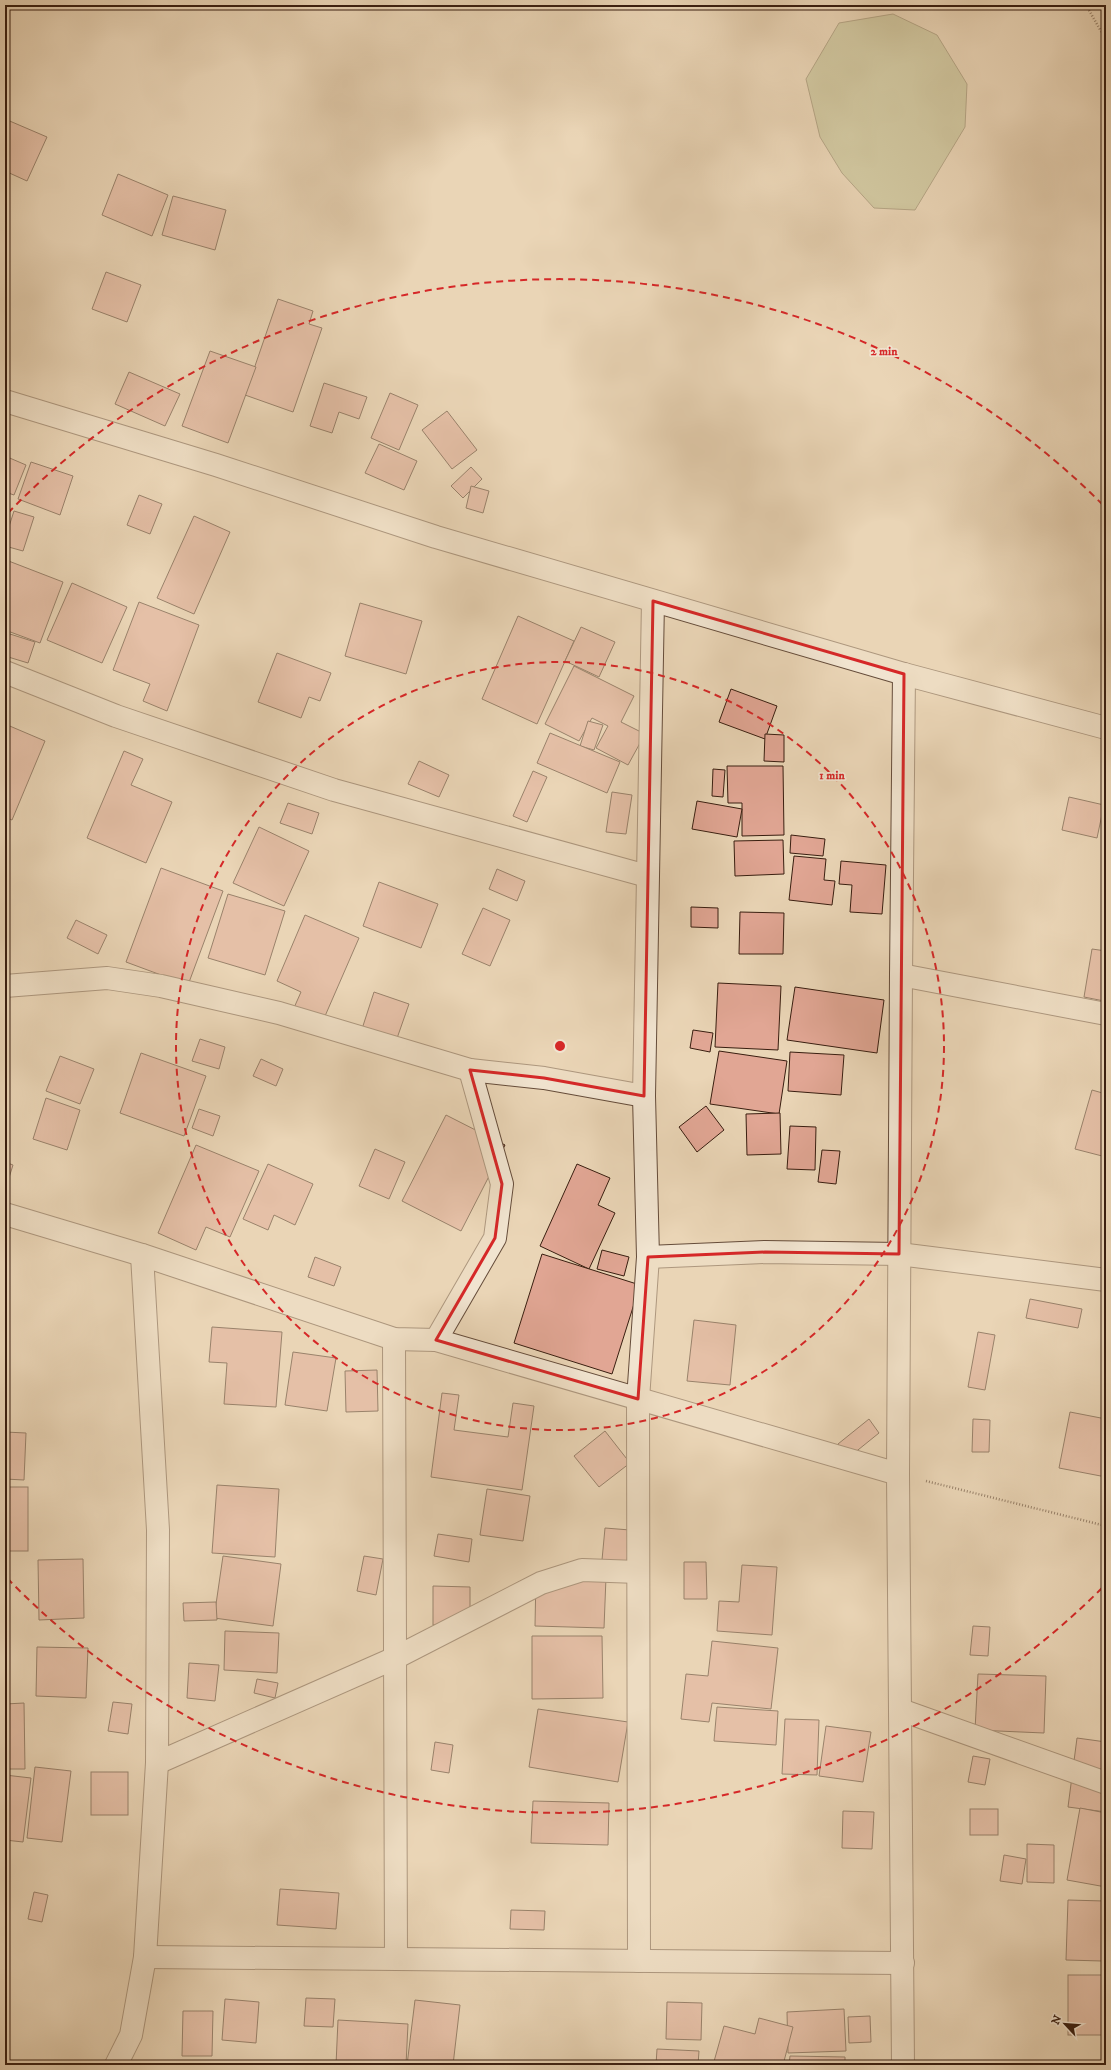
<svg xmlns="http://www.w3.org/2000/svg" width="1111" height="2070" font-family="'IM FELL DW Pica',serif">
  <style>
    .green { fill: #b9bd8c; stroke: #796e4e }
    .building { fill: #e1a694; stroke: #391e10 }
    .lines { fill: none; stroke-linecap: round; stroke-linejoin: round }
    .street-casing { stroke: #654c3a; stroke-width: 24 }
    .path { stroke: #391e10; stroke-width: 2.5; stroke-dasharray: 1 2; stroke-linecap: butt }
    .street { stroke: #f1e4d0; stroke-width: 22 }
    .marked { fill: none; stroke: #d62828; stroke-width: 3; stroke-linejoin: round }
    .ring { fill: none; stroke: #d62828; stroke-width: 2; stroke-dasharray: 7 5 }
    .centre { fill: #d62828; stroke: #f1e4d0; stroke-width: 2 }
    .ring-label { font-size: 12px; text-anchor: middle; font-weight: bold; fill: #d62828; stroke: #f1e4d0; stroke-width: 3.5; stroke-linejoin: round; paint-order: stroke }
  </style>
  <rect width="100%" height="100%" fill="#ead5b6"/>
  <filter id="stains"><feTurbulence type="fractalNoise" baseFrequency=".005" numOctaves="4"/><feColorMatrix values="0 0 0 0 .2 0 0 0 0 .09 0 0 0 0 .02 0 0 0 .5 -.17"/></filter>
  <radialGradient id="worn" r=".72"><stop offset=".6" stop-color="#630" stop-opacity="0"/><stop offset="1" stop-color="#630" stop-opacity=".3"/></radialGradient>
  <path class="green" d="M893 14 937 35 967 84 965 127 915 210 874 208 842 173 820 137 806 79 839 23Z"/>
  <g class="building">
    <path d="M5 119 47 137 27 181 5 171Z"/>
    <path d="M118 174 168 195 152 236 102 215Z"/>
    <path d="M173 196 226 210 215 250 162 235Z"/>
    <path d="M106 272 141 285 127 322 92 309Z"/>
    <path d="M278 299 313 311 309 324 322 328 293 412 245 395Z"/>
    <path d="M210 351 256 367 228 443 182 426Z"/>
    <path d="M129 372 180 394 165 426 115 404Z"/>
    <path d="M324 383 367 397 359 419 339 412 332 433 310 426Z"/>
    <path d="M390 393 418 405 399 450 371 438Z"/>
    <path d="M447 411 477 450 452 469 422 430Z"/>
    <path d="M379 444 417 461 404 490 365 473Z"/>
    <path d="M5 456 26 465 14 495 5 492Z"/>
    <path d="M31 462 73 476 60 515 18 499Z"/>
    <path d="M471 467 482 479 463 498 451 486Z"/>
    <path d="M471 486 489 491 483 513 466 508Z"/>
    <path d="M139 495 162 504 150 534 127 525Z"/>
    <path d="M14 511 34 517 23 551 5 546V539Z"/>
    <path d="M194 516 230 532 194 614 157 598Z"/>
    <path d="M6 560 63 582 40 643 5 630Z"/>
    <path d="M72 583 127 607 102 663 47 640Z"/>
    <path d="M139 602 199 625 167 711 143 701 150 684 113 670Z"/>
    <path d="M360 603 422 621 406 674 345 656Z"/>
    <path d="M518 616 574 641 537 724 482 699Z"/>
    <path d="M581 627 615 642 599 677 565 661Z"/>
    <path d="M10 634 35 642 28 663 5 656Z"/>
    <path d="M277 653 331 673 320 701 309 697 301 718 258 702Z"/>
    <path d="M574 666 634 696 621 722 645 734 628 765 596 748 608 726 592 718 579 741 545 724Z"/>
    <path d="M731 689 777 706 765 739 719 722Z"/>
    <path d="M588 721 603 725 594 750 580 746Z"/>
    <path d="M5 724 45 741 12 820 5 817Z"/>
    <path d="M550 733 620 762 607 793 537 763Z"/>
    <path d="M765 734 784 735V762L764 761Z"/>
    <path d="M124 751 143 759 131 785 172 802 146 863 87 838Z"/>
    <path d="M419 761 449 775 439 797 408 784Z"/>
    <path d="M727 766H783L784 835 742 836V803H728Z"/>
    <path d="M713 769 725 770 723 797 712 796Z"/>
    <path d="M533 771 547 777 527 822 513 816Z"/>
    <path d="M612 792 632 795 626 834 606 832Z"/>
    <path d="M1069 797 1104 805 1097 838 1062 830Z"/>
    <path d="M697 801 742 809 737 837 692 829Z"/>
    <path d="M288 803 319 813 312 834 280 823Z"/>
    <path d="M259 827 309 851 284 906 233 883Z"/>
    <path d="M791 835 825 839 823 856 790 853Z"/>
    <path d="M783 840 784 874 735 876 734 841Z"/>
    <path d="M794 856 826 859 824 880 835 881 832 905 789 900Z"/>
    <path d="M841 861 886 865 882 914 850 912 852 885 839 884Z"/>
    <path d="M161 868 223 891 188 985 126 962Z"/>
    <path d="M497 869 525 881 517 901 489 889Z"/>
    <path d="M1106 877V899L1102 898Z"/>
    <path d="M379 882 438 904 421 948 363 926Z"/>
    <path d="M228 894 285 911 265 975 208 958Z"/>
    <path d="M691 907 718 908V928L691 927Z"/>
    <path d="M483 908 510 920 490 966 462 954Z"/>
    <path d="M740 912 784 913 783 954H739Z"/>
    <path d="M305 915 359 938 322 1023 293 1010 301 992 277 981Z"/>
    <path d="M76 920 107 935 98 954 67 938Z"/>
    <path d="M1092 949 1106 951 1104 1001 1084 997Z"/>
    <path d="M718 983 781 986 778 1050 715 1047Z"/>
    <path d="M795 987 884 1000 877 1053 787 1040Z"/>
    <path d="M1106 989V1000H1103Z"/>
    <path d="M374 992 409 1004 395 1044 361 1032Z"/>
    <path d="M693 1030 713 1033 710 1052 690 1048Z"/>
    <path d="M200 1039 225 1047 219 1069 192 1061Z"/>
    <path d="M719 1051 787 1061 779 1114 710 1104Z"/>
    <path d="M790 1052 844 1055 841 1095 788 1091Z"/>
    <path d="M141 1053 206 1076 184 1136 120 1113Z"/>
    <path d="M60 1056 94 1069 80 1104 46 1091Z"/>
    <path d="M261 1059 283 1069 276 1086 253 1076Z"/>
    <path d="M1092 1090 1106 1094V1157L1075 1149Z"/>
    <path d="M46 1098 80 1110 67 1150 33 1139Z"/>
    <path d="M706 1106 724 1130 697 1152 679 1127Z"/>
    <path d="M199 1109 220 1116 213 1136 192 1128Z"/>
    <path d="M780 1113 781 1154 747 1155 746 1114Z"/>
    <path d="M446 1115 505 1145 461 1231 402 1201Z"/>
    <path d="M790 1126 816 1127 815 1170 787 1169Z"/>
    <path d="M196 1145 259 1171 230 1237 206 1227 196 1250 158 1233Z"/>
    <path d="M375 1149 405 1162 389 1199 359 1186Z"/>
    <path d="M822 1150 840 1151 836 1184 818 1182Z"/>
    <path d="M5 1162 13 1165 7 1184 5 1183Z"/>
    <path d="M268 1164 313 1184 295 1225 274 1215 268 1230 243 1219Z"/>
    <path d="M577 1164 610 1178 598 1205 615 1213 589 1269 540 1246Z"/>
    <path d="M602 1250 629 1257 624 1276 597 1269Z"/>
    <path d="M542 1254 640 1285 612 1374 514 1343Z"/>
    <path d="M315 1257 341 1267 334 1286 308 1277Z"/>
    <path d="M1030 1299 1082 1309 1078 1328 1026 1318Z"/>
    <path d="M694 1320 736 1325 730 1385 687 1381Z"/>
    <path d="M212 1327 282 1332 276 1407 224 1404 227 1363 209 1362Z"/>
    <path d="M978 1332 995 1335 985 1390 968 1387Z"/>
    <path d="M293 1352 336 1358 327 1411 285 1405Z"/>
    <path d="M377 1370 378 1411 346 1412 345 1371Z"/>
    <path d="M442 1393 459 1395 454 1430 508 1437 513 1403 534 1406 522 1490 431 1477Z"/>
    <path d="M1070 1412 1106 1419V1477L1059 1468Z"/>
    <path d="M869 1419 879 1433 848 1458 838 1444Z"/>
    <path d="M973 1419 990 1420 989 1452H972Z"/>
    <path d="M605 1431 630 1463 599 1487 574 1456Z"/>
    <path d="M5 1432 26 1433 24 1480 5 1479Z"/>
    <path d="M217 1485 279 1489 275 1557 212 1553Z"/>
    <rect x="5" y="1487" width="23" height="64"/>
    <path d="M487 1489 530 1496 523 1541 480 1535Z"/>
    <path d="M605 1528 630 1530 627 1562 602 1560Z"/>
    <path d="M438 1534 472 1539 469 1562 434 1556Z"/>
    <path d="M223 1556 281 1564 273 1626 214 1618Z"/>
    <path d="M364 1556 383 1559 376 1595 357 1591Z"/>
    <path d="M83 1559 84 1618 39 1620 38 1560Z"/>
    <path d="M684 1562H706L707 1599H684Z"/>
    <path d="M742 1565 777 1567 772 1635 717 1631 719 1601 739 1602Z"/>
    <path d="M536 1575 606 1577 604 1628 535 1626Z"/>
    <path d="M433 1586 470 1587V1625H433Z"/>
    <path d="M216 1602 217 1620 184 1621 183 1603Z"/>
    <path d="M973 1626 990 1627 988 1656 970 1655Z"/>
    <path d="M225 1631 279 1633 277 1673 224 1670Z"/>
    <path d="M532 1636H602L603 1698 532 1699Z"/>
    <path d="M712 1641 778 1648 771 1709 712 1703 709 1722 681 1719 686 1674 708 1676Z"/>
    <path d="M37 1647 88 1648 86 1698 36 1696Z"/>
    <path d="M189 1663 219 1665 215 1701 187 1698Z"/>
    <path d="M978 1674 1046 1676 1044 1733 975 1730Z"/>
    <path d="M257 1679 278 1683 275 1698 254 1693Z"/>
    <path d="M113 1702 132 1704 128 1734 108 1731Z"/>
    <path d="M24 1703 25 1769H5V1704Z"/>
    <path d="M717 1707 778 1711 776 1745 714 1741Z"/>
    <path d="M538 1709 628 1722 618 1782 529 1767Z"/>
    <path d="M785 1719 819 1720 817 1775 782 1774Z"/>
    <path d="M826 1726 871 1732 863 1782 819 1776Z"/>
    <path d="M1077 1738 1106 1742V1812L1068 1807Z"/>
    <path d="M435 1742 453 1745 449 1773 431 1770Z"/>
    <path d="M973 1756 990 1759 985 1785 968 1782Z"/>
    <path d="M35 1767 71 1771 62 1842 27 1838Z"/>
    <rect x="91" y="1772" width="37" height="43"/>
    <path d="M5 1775 31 1778 23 1842 5 1840Z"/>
    <path d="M533 1801 609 1803 608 1845 531 1843Z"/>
    <path d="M1080 1808 1106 1813V1887L1067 1880Z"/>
    <rect x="970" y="1809" width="28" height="26"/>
    <path d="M843 1811 874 1812 872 1849 842 1848Z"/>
    <path d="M1027 1844 1054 1845V1883L1027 1882Z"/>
    <path d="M1004 1855 1026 1859 1022 1884 1000 1881Z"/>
    <path d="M280 1889 339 1893 336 1929 277 1925Z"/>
    <path d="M34 1892 48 1895 42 1922 28 1919Z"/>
    <path d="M1068 1900 1104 1901 1102 1961 1066 1960Z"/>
    <path d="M511 1910 545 1911 544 1930 510 1929Z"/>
    <rect x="1068" y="1975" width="38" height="60"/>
    <path d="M306 1998 335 1999 333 2027 304 2026Z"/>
    <path d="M225 1999 259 2002 256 2043 222 2040Z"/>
    <path d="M415 2000 460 2005 453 2065H407Z"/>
    <path d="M667 2002 702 2003 701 2040 666 2039Z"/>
    <path d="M844 2009 846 2051 788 2053 787 2012Z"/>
    <path d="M183 2011H213L212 2056H182Z"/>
    <path d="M870 2016 871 2042 849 2043 848 2017Z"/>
    <path d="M759 2018 793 2027 783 2065H713L724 2026 755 2034Z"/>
    <path d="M338 2020 408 2024 406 2065H336Z"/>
    <path d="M657 2049 699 2051 698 2065H656Z"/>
    <path d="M790 2056 845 2057V2065H789Z"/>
  </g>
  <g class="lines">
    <g class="street-casing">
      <g id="street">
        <path d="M5 401 216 465 436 537 904 674 1106 728"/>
        <path d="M5 672 116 716 334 790 647 876"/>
        <path d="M901 975 1106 1014"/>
        <path d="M5 986 107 978 161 986 279 1013 470 1070 544 1078 644 1096"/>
        <path d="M5 1214 142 1255 394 1339 436 1340 898 1474"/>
        <path d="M648 1257 765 1252 899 1254 1106 1280"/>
        <path d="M394 1339 396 1959"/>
        <path d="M436 1340 495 1238 502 1184 470 1070"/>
        <path d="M901 1710 1106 1783"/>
        <path d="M157 1763 395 1658 541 1583 582 1570 638 1572"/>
        <path d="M145 1957 903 1963"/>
        <path d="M639 1961 638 1399 648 1257 644 1096 653 601"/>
        <path d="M116 2065 131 2035 145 1957 157 1763 158 1530 142 1255"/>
        <path d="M903 2065 898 1474 901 975 904 674"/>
      </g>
    </g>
    <g class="path">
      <path d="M1086 5 1106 40"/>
      <path d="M926 1481 1106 1526"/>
    </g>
    <use href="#street" class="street"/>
  </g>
  <path d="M0 0H1111V2070H0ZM653 601 904 674 899 1254 765 1252 648 1257 638 1399 436 1340 495 1238 502 1184 470 1070 544 1078 644 1096Z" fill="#ead5b6" fill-opacity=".55" fill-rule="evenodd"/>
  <path class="marked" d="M653 601 904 674 899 1254 765 1252 648 1257 638 1399 436 1340 495 1238 502 1184 470 1070 544 1078 644 1096Z"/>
  <g class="ring">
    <circle cx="560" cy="1046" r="384"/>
    <path d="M1102 1588A767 767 0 0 1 8 1579M8 513A767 767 0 0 1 1102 504"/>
  </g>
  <circle cx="560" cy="1046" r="6" class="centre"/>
  <g class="ring-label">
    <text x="884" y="355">2 min</text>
    <text x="832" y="779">1 min</text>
  </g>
  <rect width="1111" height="2070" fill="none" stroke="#ead5b6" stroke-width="20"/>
  <rect x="6" y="6" width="1099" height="2058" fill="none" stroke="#391e10" stroke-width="2"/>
  <rect x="10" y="10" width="1091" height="2050" fill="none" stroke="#391e10"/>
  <g transform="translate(1065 2024) rotate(296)" stroke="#f1e4d0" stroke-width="3" paint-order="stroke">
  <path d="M0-3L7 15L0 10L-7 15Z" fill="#391e10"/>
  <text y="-6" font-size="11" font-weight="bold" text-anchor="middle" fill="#391e10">N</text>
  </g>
  <rect width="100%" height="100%" filter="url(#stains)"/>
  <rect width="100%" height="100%" fill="url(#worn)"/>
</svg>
